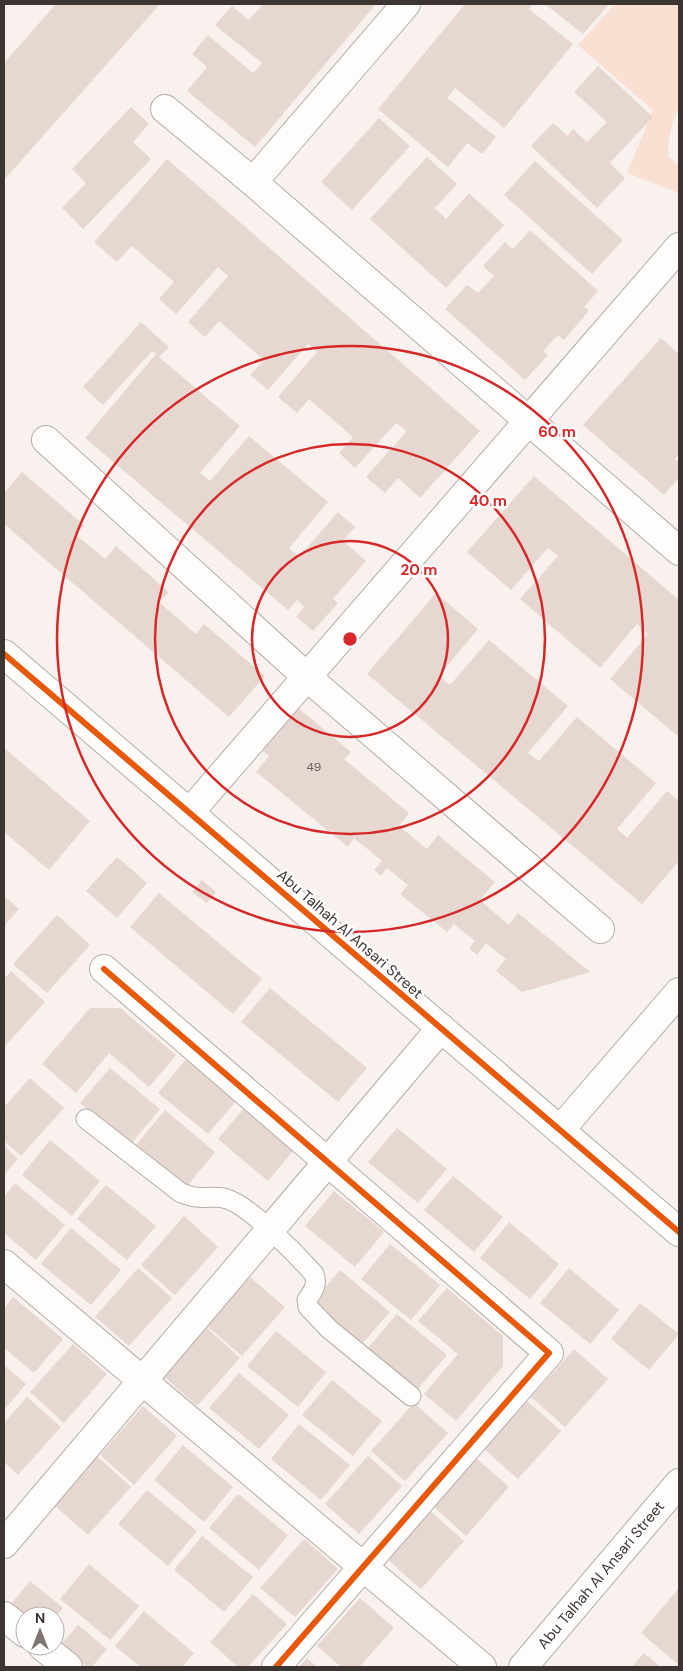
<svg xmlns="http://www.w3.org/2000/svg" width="683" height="1671" font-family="'DM Sans',sans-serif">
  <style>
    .green { fill: #f9e0d3 }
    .building { fill: #e6d8d0 }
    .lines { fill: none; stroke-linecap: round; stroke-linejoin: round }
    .service-casing { stroke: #b4ada9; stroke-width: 21 }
    .minor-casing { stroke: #b4ada9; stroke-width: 30 }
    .service { stroke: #fefdfc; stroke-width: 19 }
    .minor { stroke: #fefdfc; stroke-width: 28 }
    .cycleway-casing { stroke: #fff; stroke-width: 9 }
    .cycleway { stroke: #e8590c; stroke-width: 6 }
    .ring { fill: none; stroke: #d62828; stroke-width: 2.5 }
    .labels { text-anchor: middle; stroke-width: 5; stroke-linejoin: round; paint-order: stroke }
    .number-label { font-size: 12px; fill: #675e59 }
    .street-label { font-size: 15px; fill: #3d3531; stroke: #fff }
    .centre { fill: #d62828; stroke: #fff; stroke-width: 2.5 }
    .ring-label { font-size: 15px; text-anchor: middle; font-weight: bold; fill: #d62828; stroke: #fff; stroke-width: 5; stroke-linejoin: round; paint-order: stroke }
  </style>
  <rect width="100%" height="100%" fill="#f8f1ed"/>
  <path class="green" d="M615 4H676L679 7V106L673 122 669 139 668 156 679 166V193L627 173 653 110 578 45Z"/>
  <g class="building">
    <path d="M56 4H160L4 180V63Z"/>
    <path d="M263 4H376L255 147 187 91 207 67 192 54 208 35 253 73 262 63 215 25 232 6 249 20Z"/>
    <path d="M465 4H533L529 9 573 44 504 128 455 88 447 98 496 137 482 154 467 143 448 167 378 109Z"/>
    <path d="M545 4H609L583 34Z"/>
    <path d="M598 66 653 117 610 163 625 178 597 208 531 146 553 123 568 136 573 129 587 142 607 122 574 92Z"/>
    <path d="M131 107 149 124 133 142 151 159 83 229 62 208 86 183 72 169Z"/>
    <path d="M379 118 410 146 352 210 321 182Z"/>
    <path d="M427 157 457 184 435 208 446 219 469 193 504 225 446 288 370 219Z"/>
    <path d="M167 159 480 431 420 498 398 478 385 493 366 477 407 431 396 423 355 468 339 453 353 437 309 399 297 413 278 397 317 352 308 344 268 390 250 375 264 360 219 321 205 337 188 322 228 276 218 267 176 314 159 299 174 282 132 246 117 262 94 242Z"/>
    <path d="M535 161 623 240 592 274 504 195Z"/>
    <path d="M530 230 598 291 584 307 589 311 564 340 558 335 543 351 548 355 525 380 445 309 467 285 478 293 494 276 483 266 505 242 513 249Z"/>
    <path d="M141 322 169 347 159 357 240 426 200 473 210 481 249 436 328 502 289 548 294 553 299 557 338 512 355 527 343 541 366 561 333 599 338 603 313 631 296 617 304 607 297 600 288 610 85 438 156 354 152 351 103 405 83 387Z"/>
    <path d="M661 338 679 354V454L675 459 679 462V478L664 495 583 425Z"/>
    <path d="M22 472 84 525 76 535 105 559 116 546 169 592 159 602 196 634 204 624 265 676 229 717 4 524V493Z"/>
    <path d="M534 476 679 600V737L610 679 648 634 641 628 637 624 600 668 520 599 558 556 552 551 548 548 511 590 467 552Z"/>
    <path d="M436 593 478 629 439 676 444 680 450 685 489 640 568 706 528 753 533 757 539 761 577 717 656 783 617 829 622 833 627 838 667 791 679 801V861L642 904 367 674Z"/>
    <path d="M297 707 351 752 344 759 409 813 399 826 427 849 438 835 495 882 480 900 509 925 518 913 590 972 522 992 496 971 506 959 486 943 477 955 469 948 475 941 454 924 447 932 400 894 408 885 387 868 381 876 374 870 382 861 354 838 348 847 256 772 269 756 261 750Z"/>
    <path d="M4 748 90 821 49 870 4 832Z"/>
    <path d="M117 857 147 883 117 918 86 891Z"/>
    <path d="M202 880 216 892 207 903 192 892Z"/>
    <path d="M159 893 262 979 233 1014 130 927Z"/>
    <path d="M4 896 19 909 4 926Z"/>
    <path d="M57 915 90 945 47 993 13 964Z"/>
    <path d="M11 971 45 1002 4 1047V979Z"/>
    <path d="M270 988 367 1068 338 1102 241 1022Z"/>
    <path d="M90 1008H120L176 1055 149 1087 109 1053 76 1093 42 1064Z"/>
    <path d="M187 1058 237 1100 208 1134 158 1093Z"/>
    <path d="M110 1068 160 1109 131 1144 80 1103Z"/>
    <path d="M30 1078 64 1108 21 1156 4 1141V1107Z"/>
    <path d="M247 1104 297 1146 268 1181 218 1139Z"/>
    <path d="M165 1110 215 1152 187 1186 136 1145Z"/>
    <path d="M397 1128 447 1169 418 1203 368 1162Z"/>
    <path d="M50 1140 100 1181 72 1216 22 1175Z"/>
    <path d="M4 1146 18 1159 4 1175Z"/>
    <path d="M453 1176 503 1217 474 1252 424 1210Z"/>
    <path d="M15 1183 65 1225 36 1260 4 1233V1197Z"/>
    <path d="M106 1185 156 1226 127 1260 77 1219Z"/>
    <path d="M334 1191 384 1232 355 1267 305 1226Z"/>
    <path d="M184 1216 218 1247 175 1295 141 1265Z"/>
    <path d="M509 1222 559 1264 530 1299 480 1258Z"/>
    <path d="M71 1228 121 1270 91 1305 41 1264Z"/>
    <path d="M390 1244 440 1285 411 1320 361 1279Z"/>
    <path d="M138 1268 172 1298 129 1346 95 1317Z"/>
    <path d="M569 1268 619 1310 590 1344 540 1303Z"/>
    <path d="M340 1270 390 1312 360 1346 310 1305Z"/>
    <path d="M250 1277 285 1307 242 1356 207 1326Z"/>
    <path d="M447 1288 503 1336V1366L456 1421 424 1394 458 1354 418 1321Z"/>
    <path d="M13 1297 63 1339 34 1373 4 1348V1309Z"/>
    <path d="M640 1303 679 1334 649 1370 611 1339Z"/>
    <path d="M397 1314 447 1355 417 1390 367 1349Z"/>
    <path d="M206 1327 240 1358 197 1406 163 1376Z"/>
    <path d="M276 1331 326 1372 298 1407 247 1366Z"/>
    <path d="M73 1344 107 1374 64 1423 30 1392Z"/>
    <path d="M574 1349 608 1379 565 1427 531 1397Z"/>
    <path d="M4 1365 26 1384 4 1410Z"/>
    <path d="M239 1373 289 1415 259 1449 209 1408Z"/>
    <path d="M332 1380 382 1421 353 1456 302 1415Z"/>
    <path d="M27 1397 61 1427 18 1475 4 1462V1423Z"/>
    <path d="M527 1401 561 1431 518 1479 484 1449Z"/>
    <path d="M414 1403 448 1433 405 1481 371 1451Z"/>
    <path d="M143 1406 177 1436 134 1485 100 1455Z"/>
    <path d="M299 1424 350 1465 321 1500 271 1459Z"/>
    <path d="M183 1445 233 1487 204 1522 154 1480Z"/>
    <path d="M97 1456 131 1487 88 1535 54 1505Z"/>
    <path d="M368 1456 402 1486 359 1534 325 1504Z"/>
    <path d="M475 1457 509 1487 466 1536 432 1505Z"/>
    <path d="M147 1490 197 1531 168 1566 118 1524Z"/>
    <path d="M238 1494 288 1535 259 1570 209 1528Z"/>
    <path d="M430 1511 464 1541 421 1589 387 1559Z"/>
    <path d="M202 1536 253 1577 224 1612 174 1570Z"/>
    <path d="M304 1539 338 1569 295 1617 260 1588Z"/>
    <path d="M89 1564 139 1606 110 1640 60 1599Z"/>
    <path d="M30 1581 63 1608 55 1618V1616H26L11 1604Z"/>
    <path d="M679 1588V1665L641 1633Z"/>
    <path d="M253 1594 287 1624 248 1667H238L210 1642Z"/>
    <path d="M360 1598 394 1628 359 1667H341L317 1646Z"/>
    <path d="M144 1611 194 1653 182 1667H141L115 1646Z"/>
    <path d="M78 1625 107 1649 92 1667H87L60 1645Z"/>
    <path d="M644 1653 661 1667H632Z"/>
    <path d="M307 1658 317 1667H299Z"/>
  </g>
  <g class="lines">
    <g class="service-casing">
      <path id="service" d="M86 1119 181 1193C186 1194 191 1197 196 1197 206 1199 216 1195 227 1199 250 1206 297 1255 314 1274 318 1285 313 1291 307 1300L308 1307 329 1329 411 1396"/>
    </g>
    <g class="minor-casing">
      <g id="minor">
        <path d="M165 109 253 182 679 551"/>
        <path d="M253 182 406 4"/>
        <path d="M46 440 307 677 600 929"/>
        <path d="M4 654 679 1232"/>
        <path d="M189 813 679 247"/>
        <path d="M104 969 549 1353 276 1667"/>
        <path d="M560 1130 679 992"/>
        <path d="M4 1264 482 1667"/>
        <path d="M4 1544 441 1028"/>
        <path d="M4 1616 25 1633"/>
        <path d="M42 1646 68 1667"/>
        <path d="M523 1667 679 1483"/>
      </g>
    </g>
    <use href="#service" class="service"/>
    <use href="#minor" class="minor"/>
    <g class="cycleway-casing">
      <g id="cycleway">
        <path d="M4 654 679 1232"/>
        <path d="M104 969 549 1353 276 1667"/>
      </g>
    </g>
    <use href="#cycleway" class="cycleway"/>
  </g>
  <g class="ring">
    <circle cx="350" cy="639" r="98"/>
    <circle cx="350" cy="639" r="195"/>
    <circle cx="350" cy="639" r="293"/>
  </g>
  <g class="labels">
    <g class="number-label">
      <text x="314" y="771">49</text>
    </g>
    <g class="street-label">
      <text transform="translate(350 934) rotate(41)" y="5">Abu Talhah Al Ansari Street</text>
      <text transform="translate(601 1575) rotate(-50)" y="5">Abu Talhah Al Ansari Street</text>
    </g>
  </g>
  <circle cx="350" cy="639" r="8" class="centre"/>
  <g class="ring-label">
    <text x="557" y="437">60 m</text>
    <text x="488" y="506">40 m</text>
    <text x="419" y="575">20 m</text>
  </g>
  <rect width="683" height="1671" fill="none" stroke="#3d3531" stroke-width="10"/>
  <g transform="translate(40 1631)"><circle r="24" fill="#ffffff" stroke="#b1aead"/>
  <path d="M0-4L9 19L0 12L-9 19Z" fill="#7e7773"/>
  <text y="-8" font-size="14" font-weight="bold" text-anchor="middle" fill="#3d3531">N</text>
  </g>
</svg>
